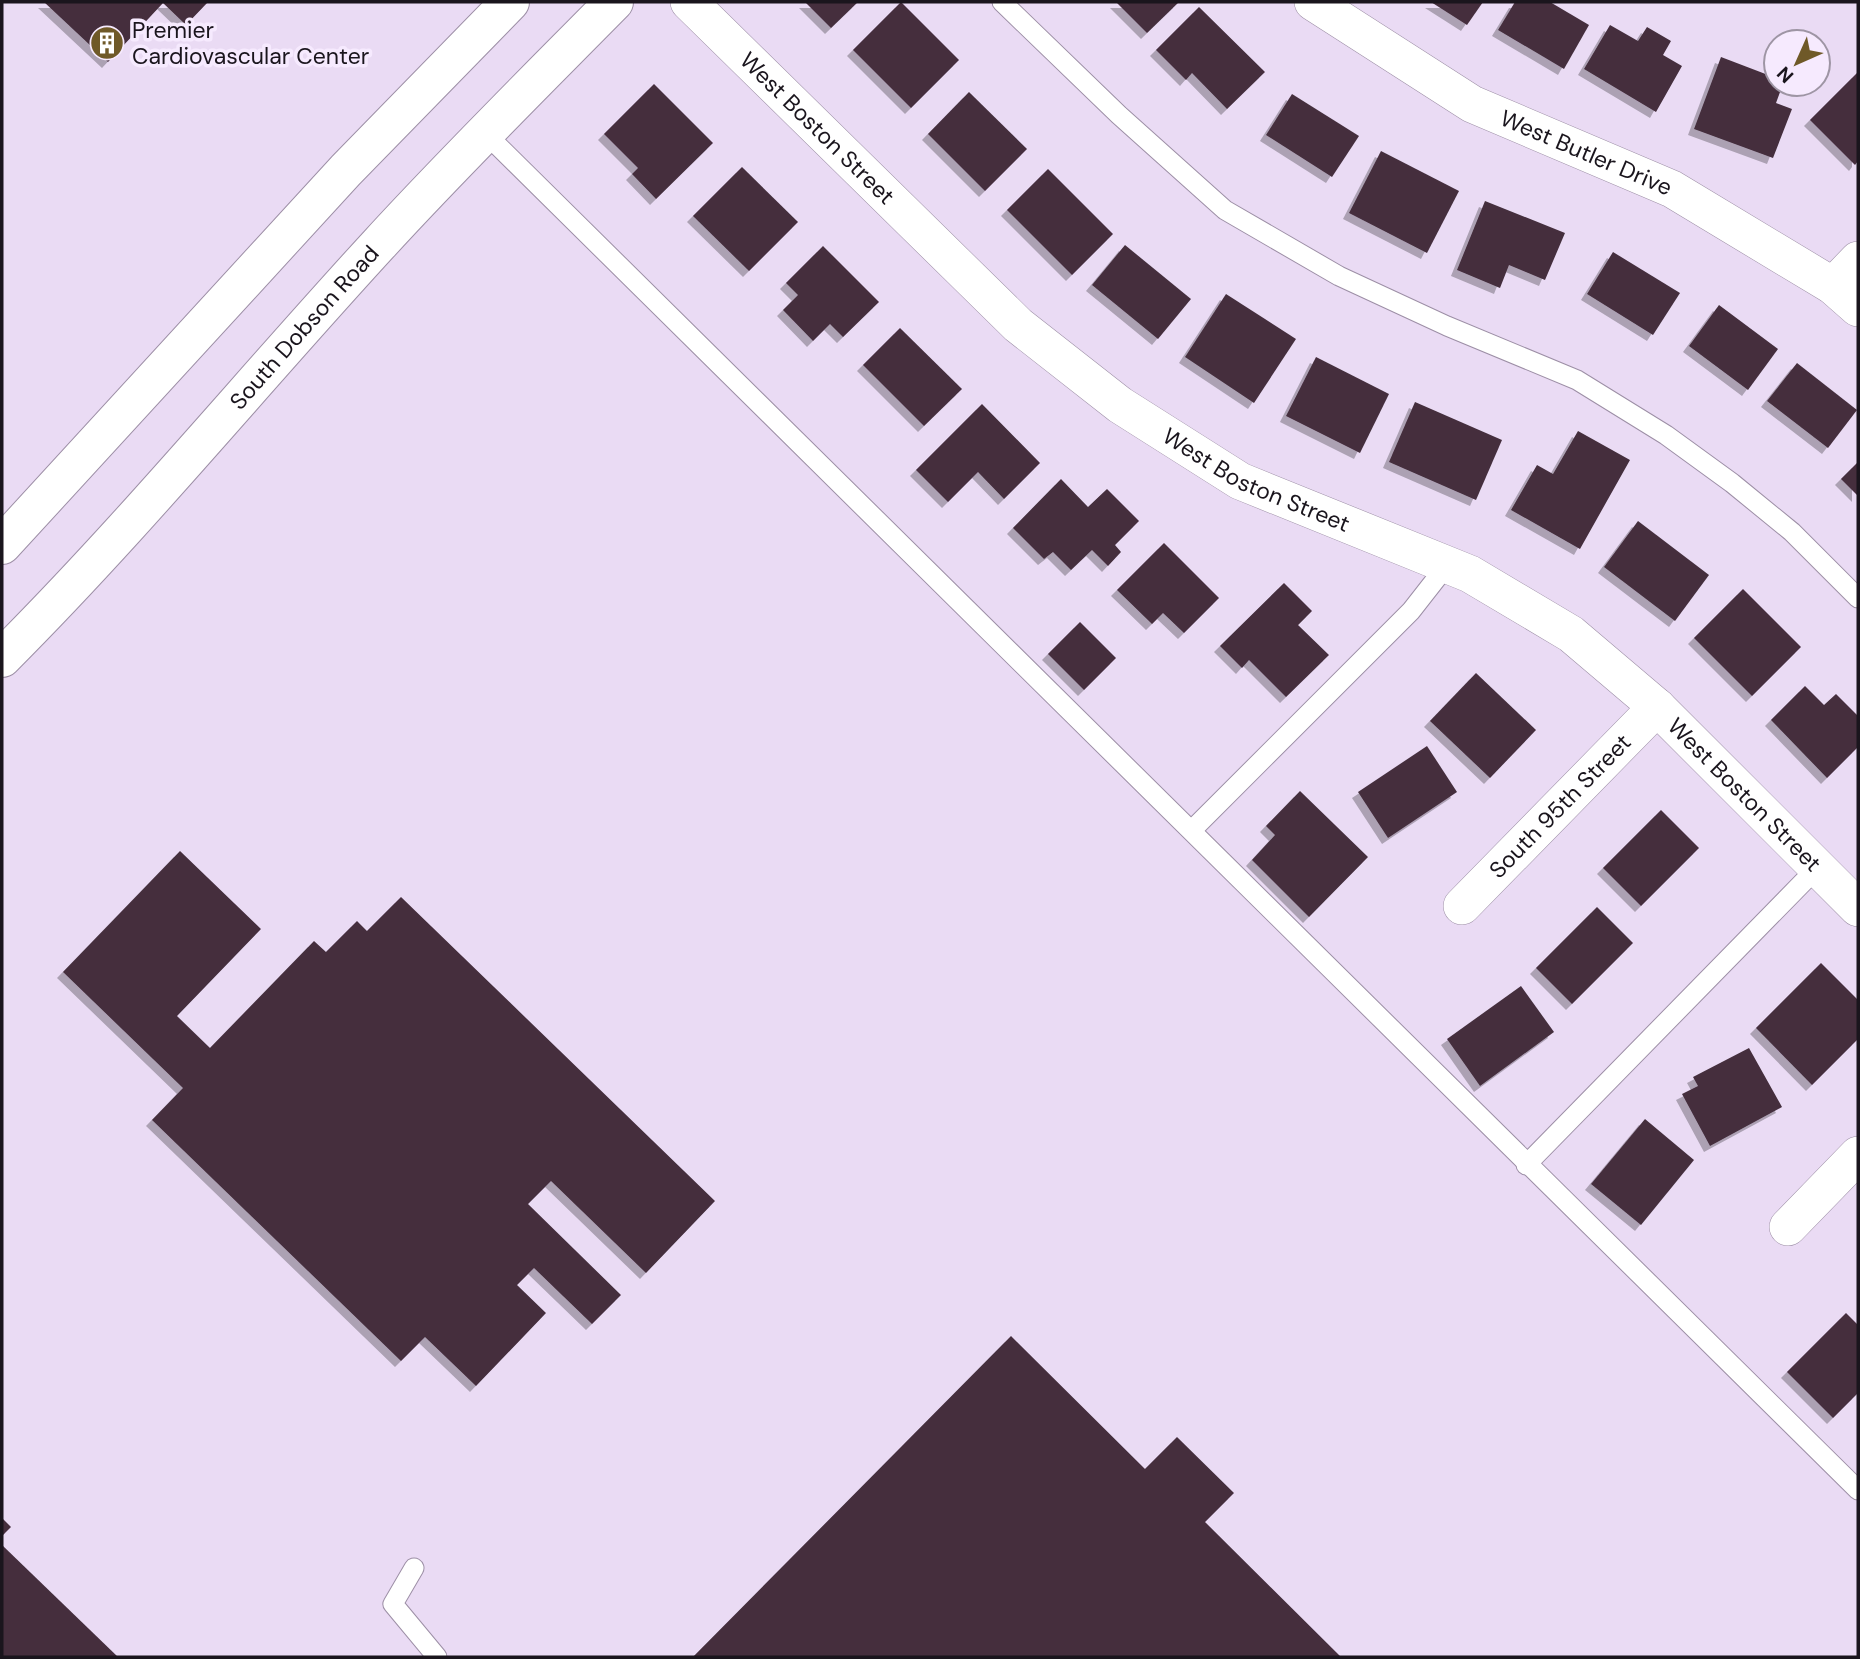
<svg xmlns="http://www.w3.org/2000/svg" width="1860" height="1659" font-family="'DM Sans',sans-serif">
  <style>
    .building { fill: #442f3d; filter: url(#shadow) }
    .lines { fill: none; stroke-linecap: round; stroke-linejoin: round }
    .lane-casing { stroke: #9d8fa6; stroke-width: 21 }
    .street-casing { stroke: #9d8fa6; stroke-width: 38 }
    .secondary-casing { stroke: #9d8fa6; stroke-width: 40 }
    .lane { stroke: #fff; stroke-width: 19 }
    .street { stroke: #fff; stroke-width: 37 }
    .secondary { stroke: #fff; stroke-width: 38 }
    .labels { text-anchor: middle; stroke-width: 7; stroke-linejoin: round; paint-order: stroke }
    .poi-label { font-size: 23px; fill: #1a151d; stroke: #f6eafe; text-anchor: start }
    .street-label { font-size: 23px; fill: #1a151d; stroke: #f6eafe }
  </style>
  <defs>
    <filter id="shadow"><feDropShadow dx="-6" dy="6" stdDeviation="0" flood-color="#0004"/></filter>
  </defs>
  <rect width="100%" height="100%" fill="#eadbf4"/>
  <g class="building">
    <path d="M44 2H208L186 25 163 3 108 62Z"/>
    <path d="M805 2H858L831 28Z"/>
    <path d="M901 2 959 60 911 108 853 50Z"/>
    <path d="M1116 2H1179L1147 33Z"/>
    <path d="M1431 2H1483L1467 25Z"/>
    <path d="M1515 2H1550L1589 25 1564 69 1498 30Z"/>
    <path d="M1199 7 1265 72 1227 109 1192 73 1186 80 1156 50Z"/>
    <path d="M1610 25 1638 41 1647 27 1671 41 1663 55 1682 66 1656 112 1584 69Z"/>
    <path d="M1721 57 1776 78V84H1783L1776 103 1792 109 1773 158 1694 129Z"/>
    <path d="M1858 72V161L1855 165 1810 120Z"/>
    <path d="M654 84 713 143 656 199 632 174 638 168 604 134Z"/>
    <path d="M969 92 1027 149 985 191 928 134Z"/>
    <path d="M1292 94 1359 136 1332 177 1266 135Z"/>
    <path d="M1381 151 1459 191 1427 253 1349 213Z"/>
    <path d="M742 167 798 222 749 271 693 216Z"/>
    <path d="M1048 169 1113 234 1072 275 1007 210Z"/>
    <path d="M1485 201 1565 233 1545 280 1509 265 1500 288 1457 270Z"/>
    <path d="M1125 245 1191 299 1158 339 1092 285Z"/>
    <path d="M823 246 879 302 843 337 830 324 813 341 783 310 798 295 786 283Z"/>
    <path d="M1613 252 1680 293 1653 335 1587 294Z"/>
    <path d="M1226 294 1296 339 1254 403 1185 357Z"/>
    <path d="M1719 305 1778 349 1748 390 1689 346Z"/>
    <path d="M900 328 962 389 924 426 863 365Z"/>
    <path d="M1316 357 1389 394 1360 453 1286 416Z"/>
    <path d="M1797 363 1857 410 1828 448 1767 401Z"/>
    <path d="M1415 402 1502 440 1476 500 1389 462Z"/>
    <path d="M982 404 1040 463 1004 499 978 472 948 502 916 470Z"/>
    <path d="M1578 431 1630 460 1580 549 1511 510 1537 465 1553 474Z"/>
    <path d="M1858 462V496L1841 479Z"/>
    <path d="M1061 479 1088 507 1107 489 1139 521 1115 545 1121 552 1108 566 1092 550 1071 570 1053 552 1044 559 1013 528Z"/>
    <path d="M1638 521 1709 575 1675 621 1604 567Z"/>
    <path d="M1164 543 1219 598 1184 633 1163 613 1152 624 1117 590Z"/>
    <path d="M1284 583 1312 611 1298 625 1329 655 1286 697 1249 660 1242 668 1220 646Z"/>
    <path d="M1743 589 1801 647 1752 696 1694 638Z"/>
    <path d="M1080 622 1116 658 1084 690 1048 654Z"/>
    <path d="M1476 673 1536 730 1490 778 1430 721Z"/>
    <path d="M1805 686 1824 705 1836 694 1858 716V747L1827 778 1771 720Z"/>
    <path d="M1427 746 1457 792 1388 838 1358 792Z"/>
    <path d="M1300 791 1368 857 1309 917 1252 860 1275 835 1266 826Z"/>
    <path d="M1661 810 1699 848 1641 906 1603 868Z"/>
    <path d="M180 851 261 929 177 1016 210 1048 314 941 326 952 357 921 367 931 401 897 715 1201 646 1273 551 1181 528 1204 621 1295 592 1324 534 1268 517 1285 546 1313 476 1386 425 1337 401 1361 152 1120 183 1088 63 972Z"/>
    <path d="M1597 907 1633 943 1572 1004 1536 968Z"/>
    <path d="M1821 963 1858 1000V1039L1812 1085 1756 1028Z"/>
    <path d="M1521 986 1554 1032 1480 1086 1447 1039Z"/>
    <path d="M1749 1048 1782 1107 1710 1146 1682 1094 1698 1086 1693 1077Z"/>
    <path d="M1645 1119 1694 1160 1641 1225 1591 1184Z"/>
    <path d="M1846 1313 1858 1325V1393L1833 1418 1787 1372Z"/>
    <path d="M1011 1336 1145 1469 1177 1437 1234 1493 1205 1522 1341 1657H693Z"/>
    <path d="M2 1518 11 1527 2 1536Z"/>
    <path d="M2 1545 118 1657H2Z"/>
  </g>
  <g class="lines">
    <g class="lane-casing">
      <g id="lane">
        <path d="M1002 2 1119 115 1225 210 1339 276 1447 326 1577 380 1666 435 1732 483 1792 532 1858 598"/>
        <path d="M484 132C945 582 1397 1040 1858 1490"/>
        <path d="M1192 830 1411 611 1447 565"/>
        <path d="M1526 1165 1817 868"/>
        <path d="M414 1568 393 1604 437 1657"/>
      </g>
    </g>
    <g class="street-casing">
      <g id="street">
        <path id="s1" d="M689 2 1018 325 1120 405 1240 481 1470 574 1571 634 1657 707 1858 908"/>
        <path id="s2" d="M1313 2 1472 104 1672 189 1833 286 1858 308"/>
        <path d="M1833 286 1858 260"/>
        <path id="s3" d="M1462 906 1657 707"/>
        <path d="M1788 1227 1858 1155"/>
      </g>
    </g>
    <g class="secondary-casing">
      <g id="secondary">
        <path d="M2 545 346 170 510 2"/>
        <path id="s4" d="M2 658C134 526 252 382 379 244 455 161 535 82 614 2"/>
      </g>
    </g>
    <use href="#lane" class="lane"/>
    <use href="#street" class="street"/>
    <use href="#secondary" class="secondary"/>
  </g>
  <defs>
    <g id="building-disc" transform="scale(1.75)"><circle r="9.5" fill="#6f5928" stroke="#f6eafe"/><path d="M-4-6H4V6H1V3H-1V6H-4ZM-2.5-4.3h1.7v1.8h-1.7ZM.8-4.3h1.7v1.8H.8ZM-2.5-1h1.7V.8h-1.7ZM.8-1h1.7V.8H.8Z" fill="#fff"/></g>
  </defs>
  <g fill-rule="evenodd">
    <use href="#building-disc" x="107" y="43"/>
  </g>
  <g class="labels">
    <g class="poi-label">
      <text x="132" y="38">Premier<tspan x="132" dy="26">Cardiovascular Center</tspan></text>
    </g>
    <g class="street-label">
      <text dy="8" stroke="none"><textPath href="#s1" startOffset="180">West Boston Street</textPath></text>
      <text dy="8" stroke="none"><textPath href="#s2" startOffset="313">West Butler Drive</textPath></text>
      <text dy="8" stroke="none"><textPath href="#s4" startOffset="448">South Dobson Road</textPath></text>
      <text dy="8" stroke="none"><textPath href="#s1" startOffset="747">West Boston Street</textPath></text>
      <text dy="8" stroke="none"><textPath href="#s1" startOffset="1335">West Boston Street</textPath></text>
      <text dy="8" stroke="none"><textPath href="#s3" startOffset="140">South 95th Street</textPath></text>
    </g>
  </g>
  <rect width="1860" height="1659" fill="none" stroke="#1a151d" stroke-width="7"/>
  <g transform="translate(1797 63) rotate(225)"><circle r="33" fill="#f6eafe" stroke="#9e95a4" stroke-width="2"/>
  <path d="M0-5L12 26L0 18L-12 26Z" fill="#6f5928"/>
  <text y="-10" font-size="19" font-weight="bold" text-anchor="middle" fill="#1a151d">N</text>
  </g>
</svg>
